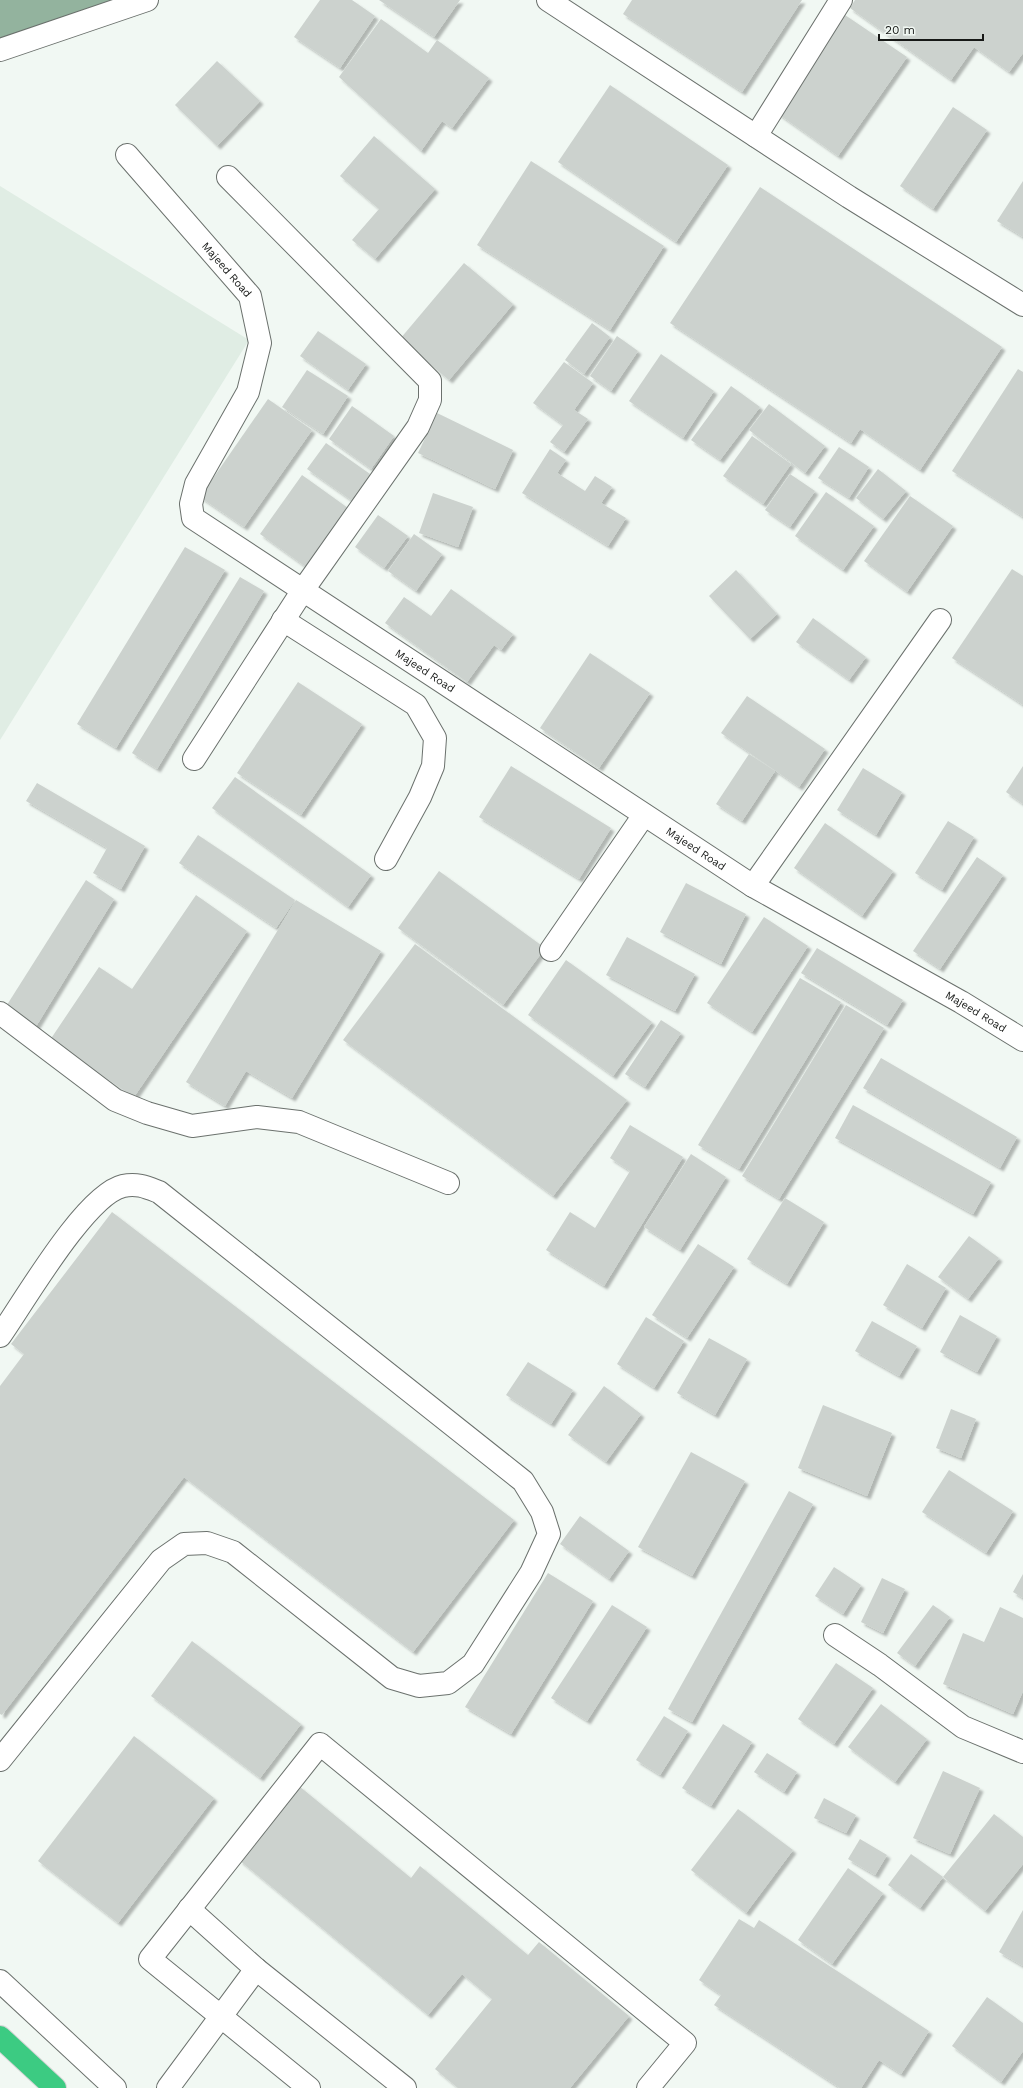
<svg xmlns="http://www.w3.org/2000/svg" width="1023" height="2088" font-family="'Work Sans',sans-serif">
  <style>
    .built { fill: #e0ede4 }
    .water { fill: #93b39e }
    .building { fill: #ccd2ce; filter: url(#shadow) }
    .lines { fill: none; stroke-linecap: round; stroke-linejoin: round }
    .minor-casing { stroke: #6b716d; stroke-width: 24 }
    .highway-casing { stroke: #d5d5d5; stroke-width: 24 }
    .minor { stroke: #fff; stroke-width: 22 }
    .highway { stroke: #3ccb82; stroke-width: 22 }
    .labels { text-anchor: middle; stroke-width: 3; stroke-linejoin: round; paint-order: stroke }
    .street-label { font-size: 11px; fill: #161816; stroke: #f1f8f3 }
  </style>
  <defs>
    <filter id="shadow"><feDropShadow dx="3.5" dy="3.5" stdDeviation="1" flood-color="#0004"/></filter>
  </defs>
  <rect width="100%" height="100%" fill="#f1f8f3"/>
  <path class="built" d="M0 186 249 340 0 740Z"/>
  <path class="water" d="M0 0H116L0 41Z"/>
  <g class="building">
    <path d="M320 0H352L375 16 340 68 294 37Z"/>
    <path d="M379 0H460L434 37Z"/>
    <path d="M632 0H802L742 92 623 14Z"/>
    <path d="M855 0H1023V53L1009 72 974 47 951 80 850 8Z"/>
    <path d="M845 15 907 57 838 156 777 113Z"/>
    <path d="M381 19 428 53 437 40 489 78 452 128 442 121 421 151 339 77Z"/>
    <path d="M217 61 260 101 217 146 175 105Z"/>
    <path d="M610 85 728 165 676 242 558 162Z"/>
    <path d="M953 107 987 130 933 209 900 186Z"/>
    <path d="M374 136 435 189 375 259 352 240 379 209 340 176Z"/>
    <path d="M531 161 664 246 610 330 477 245Z"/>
    <path d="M1023 181V237L997 221Z"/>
    <path d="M760 187 1002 347 920 470 860 429 851 443 670 323Z"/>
    <path d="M464 263 513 304 449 380 400 339Z"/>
    <path d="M592 323 610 337 584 374 565 360Z"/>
    <path d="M318 331 366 364 348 390 300 356Z"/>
    <path d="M617 336 638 351 611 391 590 376Z"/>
    <path d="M661 354 714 391 683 438 629 401Z"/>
    <path d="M564 362 593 383 574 410 588 419 564 452 550 442 563 425 533 403Z"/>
    <path d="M1018 369 1023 372V517L952 471Z"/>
    <path d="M307 370 348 396 323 434 282 407Z"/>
    <path d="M731 386 760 407 720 460 691 440Z"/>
    <path d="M268 399 312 430 244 527 200 497Z"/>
    <path d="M769 404 825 446 805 473 749 430Z"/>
    <path d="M352 406 394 436 371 469 329 439Z"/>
    <path d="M437 413 513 450 495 489 418 453Z"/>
    <path d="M752 436 791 464 763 504 723 476Z"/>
    <path d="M326 443 370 474 351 500 307 469Z"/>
    <path d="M839 447 869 467 849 498 818 478Z"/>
    <path d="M550 449 566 460 557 473 585 491 595 476 612 487 601 503 626 518 608 546 522 493Z"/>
    <path d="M878 469 906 491 883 519 856 498Z"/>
    <path d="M790 474 815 491 790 527 765 510Z"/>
    <path d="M302 475 348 508 306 567 260 534Z"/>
    <path d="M826 492 874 526 843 570 795 536Z"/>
    <path d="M433 493 473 507 458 547 419 533Z"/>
    <path d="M910 496 953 526 907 592 864 561Z"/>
    <path d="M378 515 408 536 384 568 355 547Z"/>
    <path d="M414 534 442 554 416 591 388 571Z"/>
    <path d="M185 547 225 570 116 748 77 724Z"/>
    <path d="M1012 569 1023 576V705L952 658Z"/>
    <path d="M736 570 777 614 750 639 709 596Z"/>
    <path d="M240 577 264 591 157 769 132 753Z"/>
    <path d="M451 589 513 634 501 650 494 645 467 682 385 623 404 597 431 616Z"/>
    <path d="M813 618 866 657 849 680 796 642Z"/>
    <path d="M590 653 650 693 599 768 540 728Z"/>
    <path d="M298 682 362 724 301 815 237 773Z"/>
    <path d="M747 696 825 749 799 787 721 733Z"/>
    <path d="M749 754 775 771 742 821 716 804Z"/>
    <path d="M511 766 611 828 579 879 479 817Z"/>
    <path d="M1023 766V804L1006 792Z"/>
    <path d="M863 768 902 792 876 835 837 810Z"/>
    <path d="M235 777 371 875 348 907 212 808Z"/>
    <path d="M37 783 145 846 121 889 93 873 107 848 26 801Z"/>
    <path d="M948 821 974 837 942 890 915 873Z"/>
    <path d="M825 823 893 871 862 916 794 868Z"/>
    <path d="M198 835 295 900 276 928 179 863Z"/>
    <path d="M977 857 1003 875 940 969 913 951Z"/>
    <path d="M439 871 545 948 503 1005 398 928Z"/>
    <path d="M86 880 114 899 35 1028 5 1008Z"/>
    <path d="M686 883 746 914 721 964 660 932Z"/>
    <path d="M196 895 247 931 134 1097 50 1040 99 967 132 989Z"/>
    <path d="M296 900 381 951 292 1098 246 1071 225 1106 186 1082Z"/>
    <path d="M764 917 808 946 752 1032 707 1003Z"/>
    <path d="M627 937 695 974 675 1011 606 975Z"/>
    <path d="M415 944 627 1100 553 1196 343 1040Z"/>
    <path d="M817 948 903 1000 887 1025 801 973Z"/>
    <path d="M566 960 652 1022 613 1076 528 1015Z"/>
    <path d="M800 978 841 1002 739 1169 698 1145Z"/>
    <path d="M846 1005 884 1028 779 1199 742 1176Z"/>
    <path d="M661 1020 681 1033 645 1087 625 1074Z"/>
    <path d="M881 1058 1017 1137 1000 1168 863 1088Z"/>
    <path d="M853 1105 991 1182 973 1214 835 1138Z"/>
    <path d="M630 1125 683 1157 604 1286 546 1250 570 1212 595 1228 630 1171 610 1158Z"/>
    <path d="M691 1154 726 1177 680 1250 644 1227Z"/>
    <path d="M785 1198 824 1222 787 1284 747 1259Z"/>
    <path d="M112 1212 514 1520 413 1652 184 1477 2 1715 0 1714V1386L24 1354 11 1344Z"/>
    <path d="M969 1236 999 1258 968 1299 938 1277Z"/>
    <path d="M698 1244 734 1267 687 1338 652 1315Z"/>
    <path d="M907 1264 946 1288 922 1328 883 1305Z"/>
    <path d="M960 1315 997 1336 977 1372 940 1352Z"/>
    <path d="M646 1317 684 1341 654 1388 617 1364Z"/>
    <path d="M872 1321 917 1346 899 1376 855 1351Z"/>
    <path d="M709 1338 747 1359 715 1415 677 1393Z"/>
    <path d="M528 1362 573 1390 551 1424 506 1395Z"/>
    <path d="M604 1386 641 1414 606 1462 568 1435Z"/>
    <path d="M823 1405 892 1433 867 1496 798 1468Z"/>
    <path d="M951 1409 976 1419 961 1458 936 1448Z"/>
    <path d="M691 1452 745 1481 692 1576 638 1547Z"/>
    <path d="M949 1470 1013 1511 986 1553 922 1512Z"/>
    <path d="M789 1491 813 1504 692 1722 668 1709Z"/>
    <path d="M580 1516 629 1551 609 1579 560 1544Z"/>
    <path d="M834 1567 861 1585 843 1614 815 1596Z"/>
    <path d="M548 1573 593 1601 511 1734 465 1707Z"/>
    <path d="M1023 1574V1598L1013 1592Z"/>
    <path d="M882 1578 905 1589 883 1633 861 1622Z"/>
    <path d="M612 1605 647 1627 587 1721 551 1698Z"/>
    <path d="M933 1605 950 1617 915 1666 897 1653Z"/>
    <path d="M1000 1607 1023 1618V1691L1013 1714 943 1684 963 1633 984 1642Z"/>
    <path d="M192 1641 301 1724 260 1778 151 1696Z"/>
    <path d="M836 1663 873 1688 834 1744 798 1719Z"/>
    <path d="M881 1704 927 1739 895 1782 848 1747Z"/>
    <path d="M664 1716 688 1731 660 1775 636 1760Z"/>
    <path d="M723 1724 752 1742 711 1806 682 1788Z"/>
    <path d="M134 1736 214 1798 118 1923 38 1861Z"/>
    <path d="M767 1753 797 1772 784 1792 754 1772Z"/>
    <path d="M943 1771 980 1788 950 1854 913 1838Z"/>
    <path d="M299 1786 411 1878 420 1866 528 1955 539 1942 629 2016 570 2088H458L435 2069 492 1999 462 1974 428 2015 239 1860Z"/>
    <path d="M824 1798 856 1815 846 1833 814 1818Z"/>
    <path d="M738 1809 793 1850 746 1913 691 1870Z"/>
    <path d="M994 1814 1023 1837V1864L985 1911 943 1877Z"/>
    <path d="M860 1839 887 1855 875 1875 848 1859Z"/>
    <path d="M911 1854 943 1877 920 1908 888 1885Z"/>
    <path d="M848 1868 883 1893 832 1964 798 1940Z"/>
    <path d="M1023 1910V1966L999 1952Z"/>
    <path d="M739 1919 754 1928 759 1920 929 2031 901 2074 879 2060 861 2088H840L714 2005 721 1995 699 1980Z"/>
    <path d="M987 1997 1023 2023V2051L1001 2082 952 2046Z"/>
  </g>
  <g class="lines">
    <g class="minor-casing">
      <g id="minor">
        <path d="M548 0 849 197 1023 305"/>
        <path d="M0 50 147 0"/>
        <path d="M756 136 841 0"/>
        <path id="s1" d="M127 155 250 296 260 343 248 392 196 484 191 504 193 518 753 886 961 1002 1023 1040"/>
        <path d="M283 620 416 705 435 738 433 766 420 797 386 859"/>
        <path d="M194 759 303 590 418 427 430 400V381L228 177"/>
        <path d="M753 886 940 620"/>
        <path d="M551 950 644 815"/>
        <path d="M0 1013 115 1100 147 1113 192 1126 257 1117 299 1122 448 1183"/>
        <path d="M0 1336C24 1302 85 1195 123 1186 137 1183 146 1187 159 1192L523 1481 542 1512 549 1534 531 1573 473 1664 448 1683 419 1686 392 1678 233 1552 207 1543 184 1544 161 1560 0 1760"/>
        <path d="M835 1635 880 1665 963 1727 1023 1752"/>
        <path d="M189 1909 256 1969 405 2088"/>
        <path d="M0 1981 115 2088"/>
        <path d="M168 2088 256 1969"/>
        <path d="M309 2088 150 1959 320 1744 685 2043 648 2088"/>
      </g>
    </g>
    <g class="highway-casing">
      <path id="highway" d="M0 2037 55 2088"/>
    </g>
    <use href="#minor" class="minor"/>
    <use href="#highway" class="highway"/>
  </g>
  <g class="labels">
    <g class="street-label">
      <text dy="4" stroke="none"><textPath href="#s1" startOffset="152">Majeed Road</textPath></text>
      <text dy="4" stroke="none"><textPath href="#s1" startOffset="704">Majeed Road</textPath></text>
      <text dy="4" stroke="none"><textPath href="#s1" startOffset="1028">Majeed Road</textPath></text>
      <text dy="4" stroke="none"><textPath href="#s1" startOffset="1352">Majeed Road</textPath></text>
    </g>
  </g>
  <path d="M879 34v6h104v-6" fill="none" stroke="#161816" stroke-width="2"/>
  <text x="885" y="34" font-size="12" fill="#161816" stroke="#f1f8f3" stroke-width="3" paint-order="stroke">20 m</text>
</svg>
